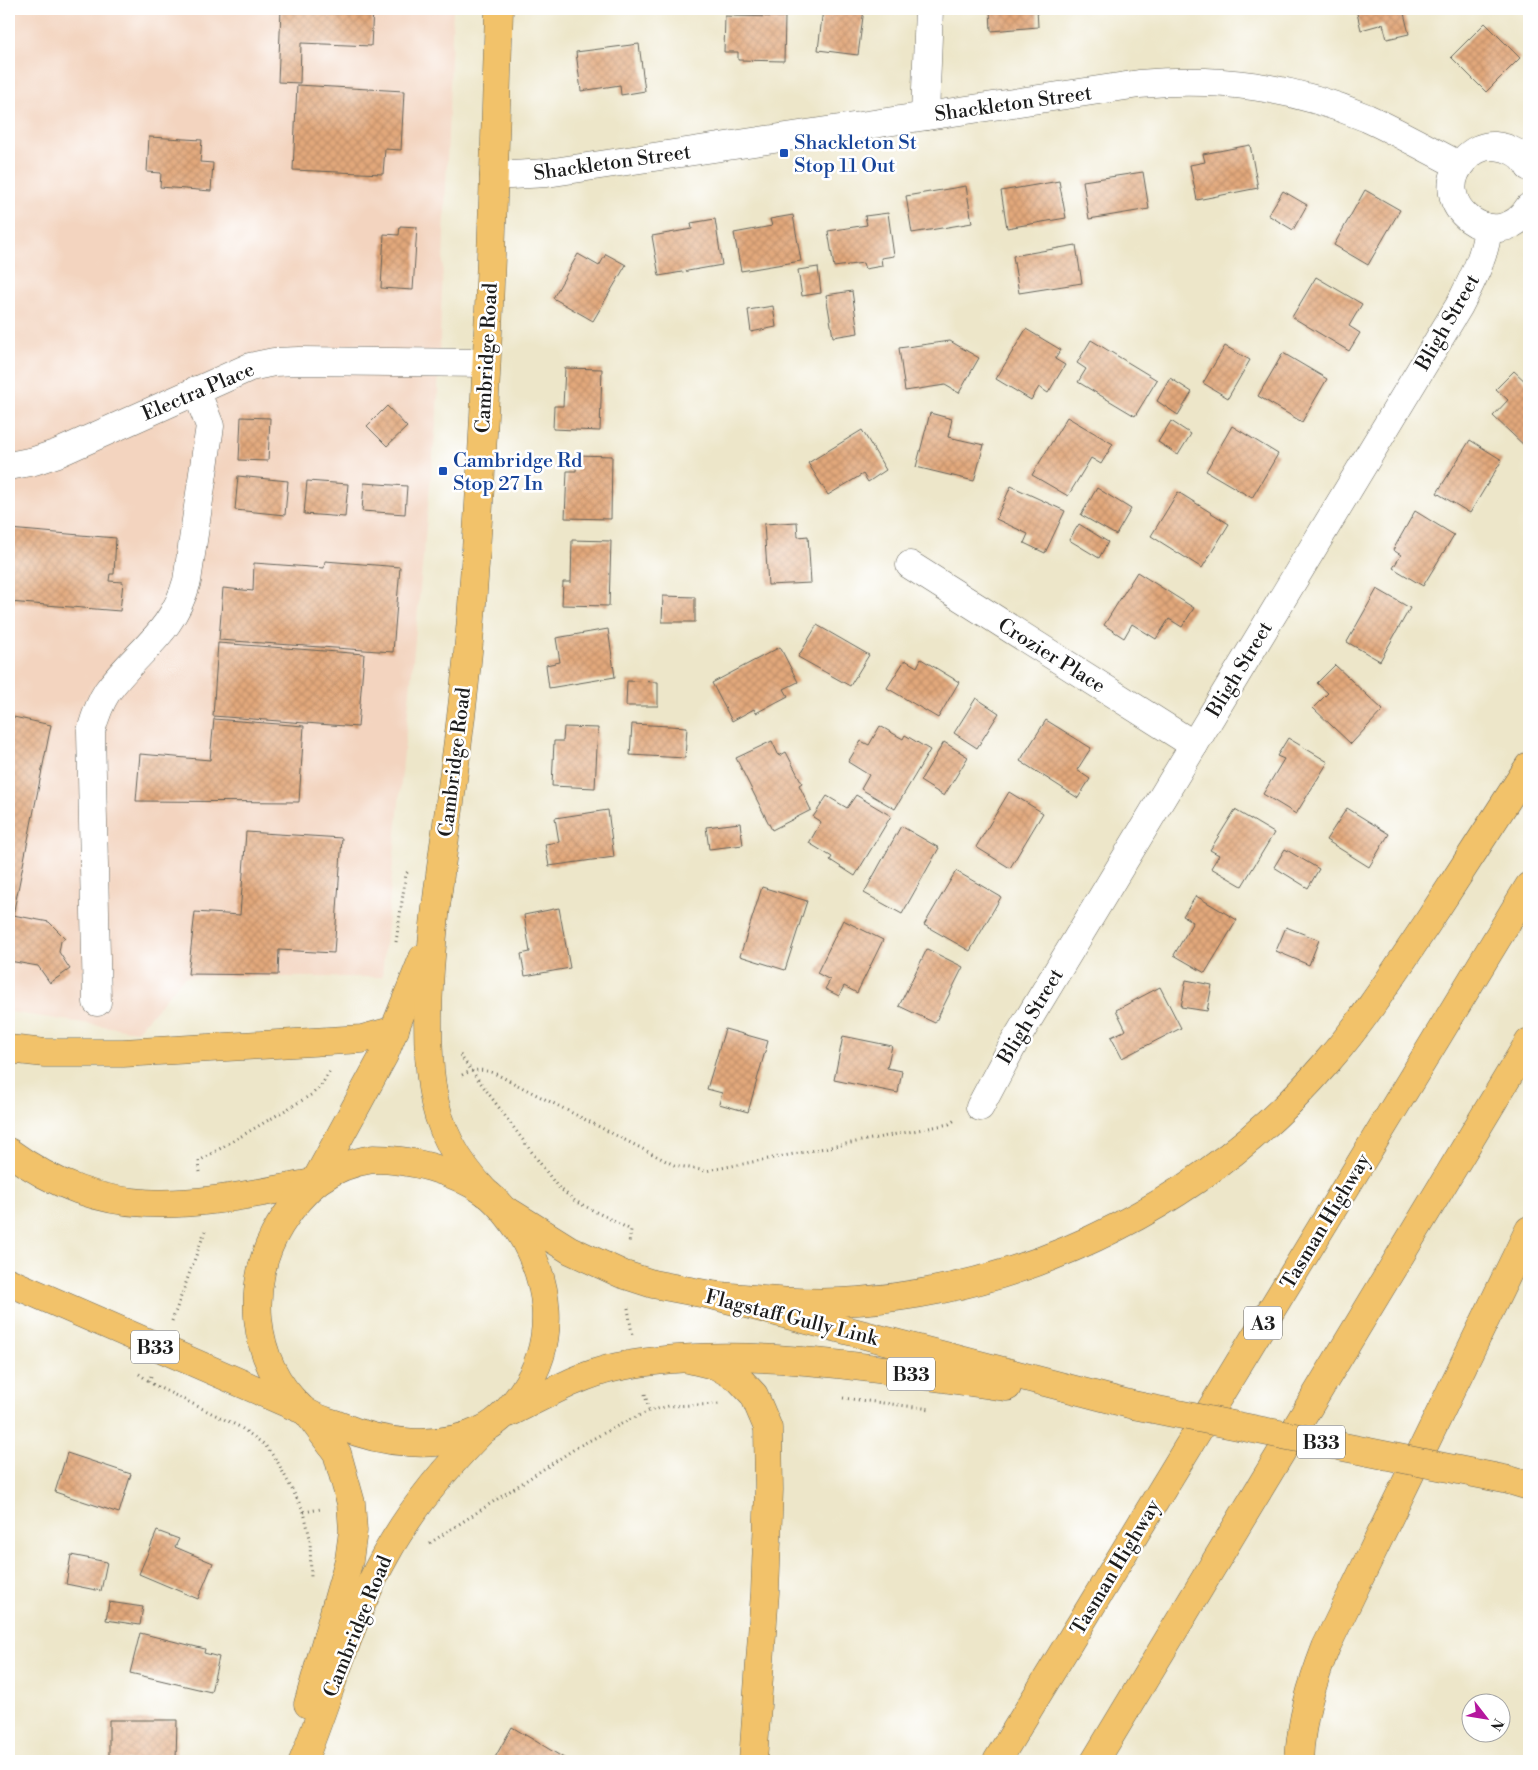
<svg xmlns="http://www.w3.org/2000/svg" width="1538" height="1770" font-family="'Libre Bodoni',serif">
  <style>
    .built { fill: #f3d4bf }
    .building { fill: url(#building-cross-hatch) }
    .lines { fill: none; stroke-linecap: round; stroke-linejoin: round }
    .minor-casing { stroke: #656359; stroke-width: 29 }
    .major-casing { stroke: #656359; stroke-width: 29 }
    .highway-casing { stroke: #656359; stroke-width: 29 }
    .path { stroke: #656359; stroke-width: 3; stroke-dasharray: 1 4; stroke-linecap: butt }
    .minor { stroke: #fff; stroke-width: 28 }
    .major { stroke: #f2c26a; stroke-width: 28 }
    .highway { stroke: #f2c26a; stroke-width: 28 }
    .major-bridge-casing { stroke: #656359; stroke-width: 29; stroke-linecap: butt }
    .major-bridge { stroke: #f2c26a; stroke-width: 28 }
    .transit-dot { fill: #1a4fb4; stroke: #fff; stroke-width: 2 }
    .labels { text-anchor: middle; stroke-width: 5; stroke-linejoin: round; paint-order: stroke }
    .shield { fill: #fff; stroke: #606060; stroke-width: 1 }
    .shield-label { font-size: 19px; font-weight: bold; fill: #1c1c1c }
    .street-label { font-size: 20px; fill: #1c1c1c; stroke: #fff }
    .transit-label { font-size: 20px; fill: #164399; stroke: #fff; text-anchor: start }
  </style>
  <defs>
    <pattern id="building-cross-hatch" width="8" height="8" patternUnits="userSpaceOnUse" patternTransform="scale(1.25)"><rect width="8" height="8" fill="#e2a87b"/><path d="M0 0l8 8M0 8l8-8" fill="none" stroke="#c1906a"/></pattern>
  </defs>
  <rect width="100%" height="100%" fill="#fff"/>
  <filter id="ink" filterUnits="userSpaceOnUse"><feTurbulence type="fractalNoise" baseFrequency=".02" numOctaves="2"/><feDisplacementMap in="SourceGraphic" scale="10" xChannelSelector="R" yChannelSelector="G"/><feConvolveMatrix kernelMatrix="1 2 1 2 8 2 1 2 1" color-interpolation-filters="sRGB"/></filter>
  <filter id="wash" filterUnits="userSpaceOnUse"><feTurbulence type="fractalNoise" baseFrequency=".0096" numOctaves="4" result="noise"/><feDisplacementMap in="SourceGraphic" scale="20" xChannelSelector="R" yChannelSelector="G"/><feGaussianBlur stdDeviation="1.12" result="paint"/><feColorMatrix in="noise" values="0 0 0 0 0 0 0 0 0 0 0 0 0 0 0 0 0 1.4 0 .05"/><feComposite in="paint" operator="in"/></filter>
  <g filter="url(#wash)">
    <rect width="100%" height="100%" fill="#ede6c9"/>
    <path class="built" d="M9 9H453L437 414 382 977H184L137 1031 9 1012Z"/>
    <g id="blocks">
      <g class="building">
        <path d="M281 9H373L371 46 301 43 300 83 278 82Z"/>
        <path d="M823 9H864L858 55 818 50Z"/>
        <path d="M990 9H1037L1038 27 991 31Z"/>
        <path d="M1356 9H1403L1409 34 1387 39 1383 24 1361 30Z"/>
        <path d="M725 16 785 17 784 61 738 60V52H724Z"/>
        <path d="M1485 23 1520 58 1486 92 1451 57Z"/>
        <path d="M639 44 645 91 621 95 620 85 581 91 576 52Z"/>
        <path d="M297 85 404 91 401 150 385 149 383 174 293 170Z"/>
        <path d="M149 137 202 140 200 162 213 163 211 191 160 187 161 173 147 172Z"/>
        <path d="M1250 145 1258 188 1197 200 1190 165 1205 162 1203 154Z"/>
        <path d="M1143 172 1149 209 1089 219 1083 181Z"/>
        <path d="M1059 181 1066 218 1007 228 1001 191Z"/>
        <path d="M966 186 972 223 912 233 906 196Z"/>
        <path d="M1365 190 1400 210 1368 265 1334 245Z"/>
        <path d="M1283 191 1307 205 1293 230 1268 215Z"/>
        <path d="M888 213 894 256 881 258 882 266 865 269 863 263 834 267 828 231 867 225 865 216Z"/>
        <path d="M793 215 801 261 741 271 734 233 772 226 770 219Z"/>
        <path d="M715 219 722 265 659 276 652 236 692 229 691 223Z"/>
        <path d="M400 226 417 227 413 290 381 288 384 234 399 235Z"/>
        <path d="M1076 245 1082 283 1019 293 1013 256Z"/>
        <path d="M578 254 599 266 606 254 626 265 593 321 553 298Z"/>
        <path d="M818 267 821 293 802 296 798 270Z"/>
        <path d="M1316 277 1362 304 1349 326 1360 333 1349 351 1292 317Z"/>
        <path d="M852 291 858 333 833 337 826 295Z"/>
        <path d="M773 306 776 327 751 332 748 310Z"/>
        <path d="M1026 329 1061 350 1055 359 1065 365 1048 393 1039 387 1031 400 996 379Z"/>
        <path d="M1091 340 1157 380 1135 416 1078 382 1086 369 1077 363Z"/>
        <path d="M950 341 979 358 959 393 945 385 905 391 899 348Z"/>
        <path d="M1225 346 1250 360 1228 398 1203 383Z"/>
        <path d="M1283 353 1327 379 1302 422 1258 396Z"/>
        <path d="M565 368 602 369 600 431 553 429 554 406H563Z"/>
        <path d="M1514 371 1529 385V450L1493 416 1508 400 1496 389Z"/>
        <path d="M1170 378 1192 392 1178 415 1157 401Z"/>
        <path d="M387 406 407 427 387 446 367 426Z"/>
        <path d="M930 413 952 419 948 437 984 445 974 481 916 467Z"/>
        <path d="M241 417 270 418 268 461 239 460Z"/>
        <path d="M1067 417 1113 444 1101 464 1091 458 1068 496 1032 475Z"/>
        <path d="M1171 421 1191 434 1178 455 1158 442Z"/>
        <path d="M1232 426 1278 454 1252 498 1206 471Z"/>
        <path d="M862 430 886 470 868 482 863 474 828 495 808 463Z"/>
        <path d="M1470 440 1502 460 1470 513 1437 493Z"/>
        <path d="M577 455 612 456 611 519 565 518 567 471H576Z"/>
        <path d="M238 476 288 481 285 515 235 510Z"/>
        <path d="M307 481 348 484 345 517 304 514Z"/>
        <path d="M364 483 407 486 405 514 362 511Z"/>
        <path d="M1011 486 1065 511 1045 553 1024 543 1028 534 996 519Z"/>
        <path d="M1097 488 1131 509 1116 535 1081 515Z"/>
        <path d="M1178 492 1229 524 1202 568 1151 536Z"/>
        <path d="M1415 511 1454 535 1423 586 1393 568 1401 555 1393 550Z"/>
        <path d="M797 522 798 537 808 536 811 583 768 585 764 524Z"/>
        <path d="M1079 524 1108 542 1099 558 1069 540Z"/>
        <path d="M9 529 116 538 114 574H110L109 581 123 582 120 611 9 602Z"/>
        <path d="M572 540 611 541 609 606 562 605 563 582H571Z"/>
        <path d="M325 561 400 567 393 652 219 640 223 588 253 591 254 563 324 568Z"/>
        <path d="M1137 572 1194 608 1182 627 1169 619 1156 639 1132 624 1124 638 1104 625Z"/>
        <path d="M1377 589 1410 608 1380 661 1347 642Z"/>
        <path d="M663 596 695 597V622H662Z"/>
        <path d="M817 625 869 655 850 686 798 657Z"/>
        <path d="M608 629 615 677 549 688 546 665 560 662 556 638Z"/>
        <path d="M218 643 364 654 358 727 213 716Z"/>
        <path d="M780 647 798 682 784 689 788 696 756 713 754 709 732 721 712 683Z"/>
        <path d="M921 659 959 682 938 718 887 688 905 660 917 667Z"/>
        <path d="M1335 665 1383 710 1351 744 1313 708 1328 693 1317 683Z"/>
        <path d="M627 681 658 682V706H626Z"/>
        <path d="M976 698 999 713 977 748 954 733Z"/>
        <path d="M9 716 51 725 13 915 49 922 65 938 61 941 59 952 70 969 50 983 38 966 9 961Z"/>
        <path d="M214 719 304 726 299 802 136 801 140 754 210 760Z"/>
        <path d="M1046 720 1091 748 1077 770 1090 779 1078 798 1020 761Z"/>
        <path d="M632 724 687 727 685 758 630 755Z"/>
        <path d="M880 726 903 739 905 735 930 750 895 809 861 789 869 775 848 762 861 741 869 745Z"/>
        <path d="M564 727 598 728 595 788 552 786 554 741H563Z"/>
        <path d="M1288 738 1328 762 1296 814 1263 794 1284 759 1277 756Z"/>
        <path d="M772 741 779 756 786 752 802 783 799 785 811 810 772 830 736 758Z"/>
        <path d="M944 742 968 757 944 796 920 781Z"/>
        <path d="M1009 792 1043 813 1010 868 976 847Z"/>
        <path d="M856 795 891 816 855 876 830 860 832 857 809 843 821 822 813 817 827 796 847 808Z"/>
        <path d="M1347 808 1389 834 1369 867 1326 840Z"/>
        <path d="M608 810 614 857 549 866 545 844 559 842 555 818Z"/>
        <path d="M1235 810 1274 833 1242 886 1211 868 1219 855 1210 850Z"/>
        <path d="M740 823 743 845 709 849 706 827Z"/>
        <path d="M901 826 939 848 902 914 864 893Z"/>
        <path d="M246 832 342 838 334 953 279 950 278 975 188 974 195 912 240 915Z"/>
        <path d="M1285 849 1319 869 1308 888 1274 867Z"/>
        <path d="M956 871 1001 897 970 951 924 925Z"/>
        <path d="M762 887 807 901 785 970 740 956Z"/>
        <path d="M1196 896 1237 920 1205 973 1174 955 1193 922 1183 916Z"/>
        <path d="M559 908 570 968 525 976 521 954 530 952 524 915Z"/>
        <path d="M843 920 883 940 857 993 844 986 839 996 825 989 830 980 817 973Z"/>
        <path d="M1286 927 1319 940 1309 965 1276 951Z"/>
        <path d="M927 949 963 967 935 1023 899 1006Z"/>
        <path d="M1186 980 1212 985 1207 1011 1181 1007Z"/>
        <path d="M1160 987 1181 1028 1122 1058 1111 1037 1126 1030 1116 1010Z"/>
        <path d="M725 1029 768 1041 748 1112 719 1104 722 1093 707 1089Z"/>
        <path d="M843 1036 892 1046 887 1068 902 1071 898 1093 834 1080Z"/>
        <path d="M67 1453 131 1474 119 1513 55 1492Z"/>
        <path d="M157 1531 179 1539 175 1547 213 1563 198 1599 139 1574Z"/>
        <path d="M71 1555 107 1562 101 1591 66 1584Z"/>
        <path d="M109 1602 143 1607 140 1625 106 1620Z"/>
        <path d="M140 1633 205 1649 204 1653 219 1657 211 1692 130 1673Z"/>
        <path d="M109 1720H177L176 1761 109 1760Z"/>
        <path d="M512 1727 569 1761H493Z"/>
      </g>
    </g>
  </g>
  <g filter="url(#ink)">
    <use href="#blocks" fill-opacity="0" stroke="#656359" stroke-width="1"/>
    <g class="lines">
      <g class="minor-casing">
        <g id="minor">
          <path d="M925 116 929 9"/>
          <path d="M1529 167C1523 154 1508 147 1495 146 1483 145 1472 151 1464 160 1424 204 1498 259 1529 207"/>
          <path d="M494 176 547 173 1139 84C1220 77 1291 86 1367 118 1398 132 1429 150 1459 165"/>
          <path d="M9 466 34 461 58 453 250 367 274 362 299 361 486 363"/>
          <path d="M910 565 1194 745"/>
          <path d="M97 1002 91 731C95 717 99 704 107 692 137 650 172 635 187 581L210 426 196 390"/>
          <path d="M980 1107 1014 1043 1459 306C1472 280 1485 257 1488 228"/>
        </g>
      </g>
      <g class="major-casing">
        <g id="major">
          <path d="M9 1049 45 1053H123L362 1039 395 1030"/>
          <path d="M9 1152C111 1227 198 1204 312 1183"/>
          <path d="M373 1159C411 1159 453 1170 485 1192 498 1201 509 1216 518 1229 550 1280 558 1340 523 1391 513 1406 500 1421 484 1429 439 1451 382 1444 338 1425 326 1421 310 1417 301 1408 250 1361 245 1281 280 1225 304 1187 328 1166 373 1159Z"/>
          <path d="M316 1180 384 1055 423 958"/>
          <path d="M486 1193C457 1162 438 1129 432 1087 422 1014 433 926 443 852 454 775 465 696 471 618 487 416 493 212 499 9"/>
          <path d="M511 1213 570 1250 622 1274 653 1284 711 1295 1133 1405"/>
          <path d="M9 1282 298 1408"/>
          <path d="M509 1413C544 1396 579 1375 617 1367 739 1342 885 1371 1007 1387"/>
          <path d="M308 1704 349 1560 353 1531 351 1503 337 1453 309 1415"/>
          <path d="M303 1761C330 1695 350 1618 385 1556 411 1509 445 1468 483 1430"/>
        </g>
      </g>
      <g class="highway-casing">
        <g id="highway">
          <path d="M711 1295C760 1300 809 1305 858 1301 1038 1287 1211 1198 1328 1061 1365 1019 1395 971 1426 925 1460 872 1495 819 1529 766"/>
          <path d="M688 1359 717 1366 738 1378 754 1395 768 1428 769 1490 765 1592 753 1761"/>
          <path d="M1509 1480 1529 1486"/>
          <path d="M997 1761 1529 886"/>
          <path d="M1095 1761 1529 1042"/>
          <path d="M1299 1761C1301 1719 1311 1686 1326 1647L1529 1230"/>
        </g>
      </g>
      <g class="path">
        <path d="M396 942 406 874 409 870"/>
        <path d="M460 1055 557 1186 575 1201 631 1230 629 1243"/>
        <path d="M462 1075C474 1069 481 1069 494 1073L674 1165 706 1171 949 1124 955 1120"/>
        <path d="M200 1172 199 1161 311 1095 320 1087 331 1070"/>
        <path d="M628 1308 632 1334"/>
        <path d="M172 1321 205 1231"/>
        <path d="M139 1374 149 1381"/>
        <path d="M151 1376 149 1381 154 1385 240 1427 265 1445 277 1461 304 1512 310 1538 311 1578"/>
        <path d="M645 1394 649 1411"/>
        <path d="M843 1398 931 1409"/>
        <path d="M304 1512 321 1509"/>
        <path d="M430 1543 579 1446 629 1420 649 1411 669 1406 721 1404"/>
      </g>
      <use href="#minor" class="minor"/>
      <use href="#major" class="major"/>
      <use href="#highway" class="highway"/>
      <g class="major-bridge-casing">
        <path id="major-bridge" d="M1133 1405 1509 1480"/>
      </g>
      <use href="#major-bridge" class="major-bridge"/>
    </g>
  </g>
  <g class="transit-dot">
    <rect x="779" y="148" width="10" height="10" rx="2.5"/>
    <rect x="438" y="466" width="10" height="10" rx="2.5"/>
  </g>
  <g class="labels">
    <g class="shield">
      <rect x="1244" y="1306.5" width="38" height="33" rx="4"/>
      <rect x="131" y="1330.5" width="48" height="33" rx="4"/>
      <rect x="887" y="1357.5" width="48" height="33" rx="4"/>
      <rect x="1297" y="1425.5" width="48" height="33" rx="4"/>
    </g>
    <g class="shield-label">
      <text x="1263" y="1330">A3</text>
      <text x="155" y="1354">B33</text>
      <text x="911" y="1381">B33</text>
      <text x="1321" y="1449">B33</text>
    </g>
    <g class="street-label">
      <text transform="translate(1013 103) rotate(-8)" y="7">Shackleton Street</text>
      <text transform="translate(612 162) rotate(-8)" y="7">Shackleton Street</text>
      <text transform="translate(1447 322) rotate(-60)" y="7">Bligh Street</text>
      <text transform="translate(486 358) rotate(-87)" y="7">Cambridge Road</text>
      <text transform="translate(198 391) rotate(-23)" y="7">Electra Place</text>
      <text transform="translate(1052 655) rotate(32)" y="7">Crozier Place</text>
      <text transform="translate(1239 669) rotate(-59)" y="7">Bligh Street</text>
      <text transform="translate(454 762) rotate(-83)" y="7">Cambridge Road</text>
      <text transform="translate(1030 1016) rotate(-59)" y="7">Bligh Street</text>
      <text transform="translate(1325 1221) rotate(-59)" y="7">Tasman Highway</text>
      <text transform="translate(792 1317) rotate(14)" y="7">Flagstaff Gully Link</text>
      <text transform="translate(1115 1567) rotate(-59)" y="7">Tasman Highway</text>
      <text transform="translate(357 1626) rotate(-68)" y="7">Cambridge Road</text>
    </g>
    <g class="transit-label">
      <text x="794" y="149">Shackleton St<tspan x="794" dy="23">Stop 11 Out</tspan></text>
      <text x="453" y="467">Cambridge Rd<tspan x="453" dy="23">Stop 27 In</tspan></text>
    </g>
  </g>
  <rect width="1538" height="1770" fill="none" stroke="#fff" stroke-width="30"/>
  <g transform="translate(1486 1718) rotate(121)"><circle r="24" fill="#ffffff" stroke="#a4a4a4"/>
  <path d="M0-4L9 19L0 12L-9 19Z" fill="#b5179e"/>
  <text y="-8" font-size="14" font-weight="bold" text-anchor="middle" fill="#1c1c1c">N</text>
  </g>
</svg>
